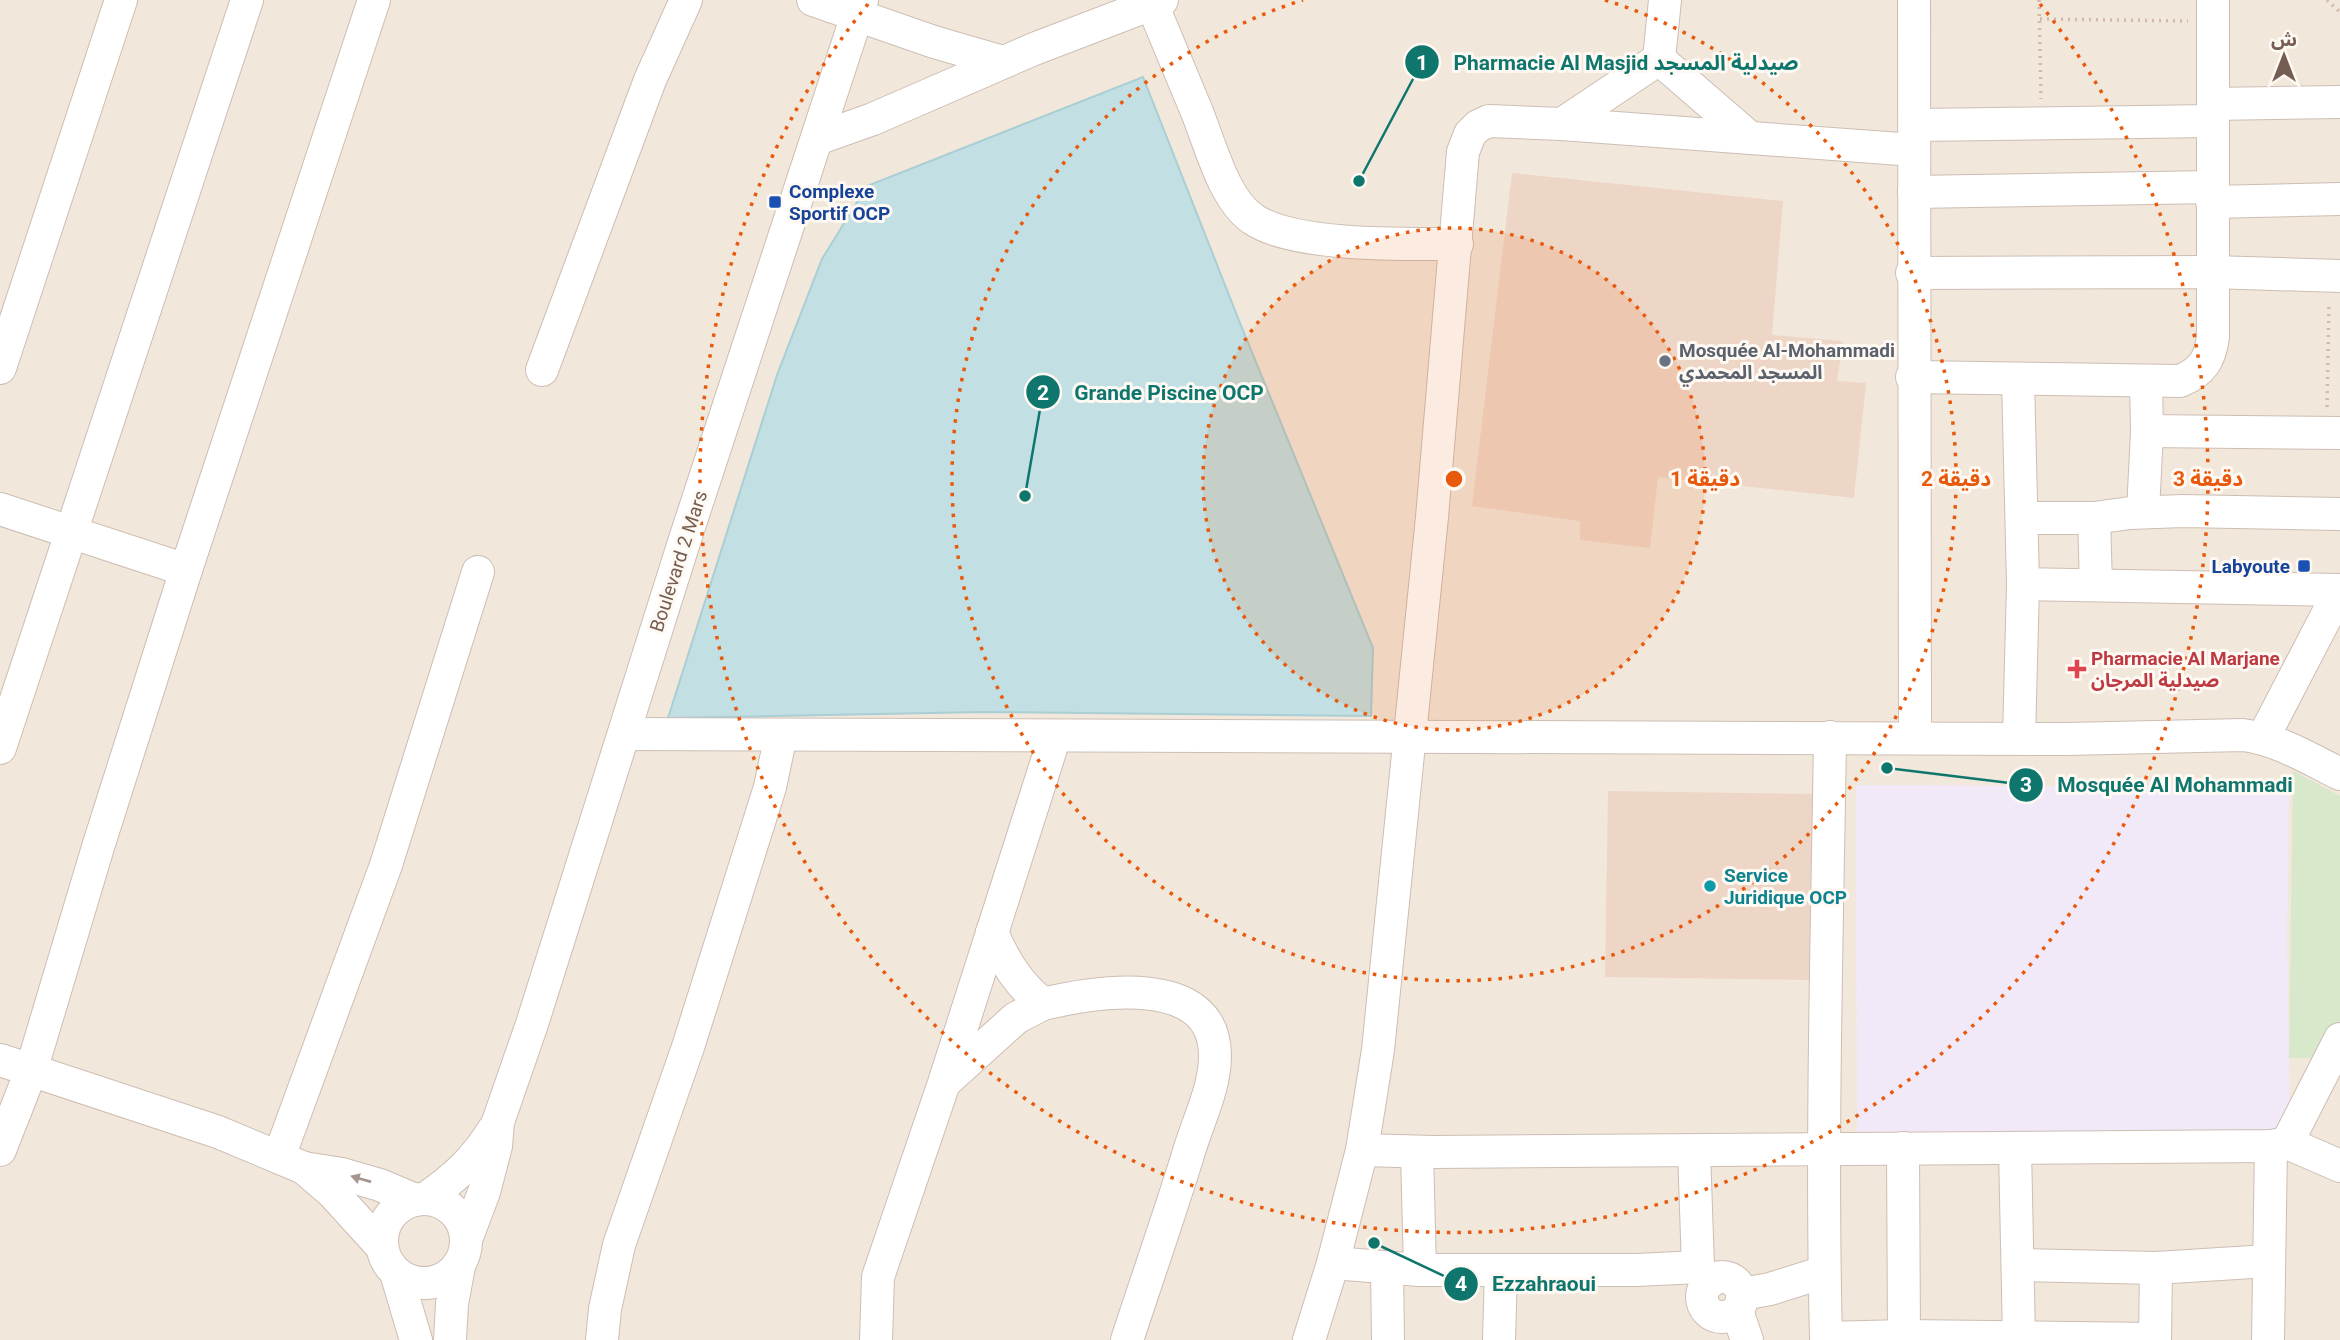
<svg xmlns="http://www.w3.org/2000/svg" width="2340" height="1340" font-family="Roboto,'Noto Sans Arabic',sans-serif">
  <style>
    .residential { fill: #f2e7db }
    .education { fill: #f2e9f8 }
    .green { fill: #d7e8cb }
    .water { fill: #c2dfe3; stroke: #a9ced4; stroke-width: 2 }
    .building { fill: #eed6c7 }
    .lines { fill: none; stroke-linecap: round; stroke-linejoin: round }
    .minor-casing { stroke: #cdbeb3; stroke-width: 34 }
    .path { stroke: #d3b9a9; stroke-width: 3.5; stroke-dasharray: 2 5; stroke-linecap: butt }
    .minor { stroke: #fff; stroke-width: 32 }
    .oneway { fill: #a5968e }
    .ring { fill: none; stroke: #e8590c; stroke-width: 3.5; stroke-dasharray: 3.5 7 }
    .transit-dot { fill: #1a4fb4; stroke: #fef9f3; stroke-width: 2.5 }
    .worship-dot { fill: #6b7280; stroke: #fef9f3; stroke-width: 2.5 }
    .health-dot { fill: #e0444e; stroke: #fef9f3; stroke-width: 2.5 }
    .culture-dot { fill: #0f9aa8; stroke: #fef9f3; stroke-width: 2.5 }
    .labels { text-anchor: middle; stroke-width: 6; stroke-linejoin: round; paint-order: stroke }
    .transit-label { font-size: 19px; font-weight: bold; fill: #164399; stroke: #fef9f3; text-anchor: start }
    .worship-label { font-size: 19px; font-weight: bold; fill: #5b616d; stroke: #fef9f3; text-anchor: start }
    .street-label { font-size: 19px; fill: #755d51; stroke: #fef9f3 }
    .health-label { font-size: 19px; font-weight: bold; fill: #be3a42; stroke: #fef9f3; text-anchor: start }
    .culture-label { font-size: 19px; font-weight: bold; fill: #0d838f; stroke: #fef9f3; text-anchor: start }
    .centre { fill: #e8590c; stroke: #fef9f3; stroke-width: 3.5 }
    .ring-label { font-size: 21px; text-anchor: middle; font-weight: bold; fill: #e8590c; stroke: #fef9f3; stroke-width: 6; stroke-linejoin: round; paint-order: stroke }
    .leader { fill: none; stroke: #0f766e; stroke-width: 2.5 }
    .callout-dot { fill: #0f766e; stroke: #fef9f3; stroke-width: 2.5 }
    .mark-label { font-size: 21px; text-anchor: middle; font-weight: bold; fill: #fff }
    .callout-label { font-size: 21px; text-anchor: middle; font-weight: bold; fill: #0f766e; stroke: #fef9f3; stroke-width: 6; stroke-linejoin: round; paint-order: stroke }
  </style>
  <rect width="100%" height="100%" fill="#fbf5ed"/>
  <rect class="residential" x="0" y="0" width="2340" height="1340"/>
  <path class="education" d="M1856 785 2289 787 2287 938 2290 1130 1857 1133Z"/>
  <path class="green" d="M2293 771 2340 796V1026L2324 1058H2289Z"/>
  <path class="water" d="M1143 77 1238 318 1373 648 1371 716 983 712 668 718 777 375 822 259 867 186Z"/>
  <g class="building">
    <path d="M1512 173 1783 201 1772 335 1843 341 1837 381 1866 383 1854 498 1658 477 1650 548 1580 540V521L1472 506Z"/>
    <path d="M1608 791 1816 794 1813 980 1605 977Z"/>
  </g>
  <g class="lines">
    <g class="minor-casing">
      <g id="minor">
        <path d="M813 0 934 42 1003 62"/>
        <path d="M1665 0 1659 59 1748 136"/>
        <path d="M1914 0 1915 737"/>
        <path d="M1152 4C1167 40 1182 76 1197 112 1210 144 1224 200 1253 219 1293 247 1406 244 1457 244"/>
        <path d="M2214 104 2340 102"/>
        <path d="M1562 124 1659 59"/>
        <path d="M1915 125 2213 121"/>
        <path d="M817 139 873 119 1034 49 1162 0"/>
        <path d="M1914 192 2213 187"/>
        <path d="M2212 202 2340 199"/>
        <path d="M1912 273 2212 272 2340 276"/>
        <path d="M0 368 121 0"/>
        <path d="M542 370 650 80 686 0"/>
        <path d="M1912 377 2180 381C2202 372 2210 360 2213 337V0"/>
        <path d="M2018 379 2023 584 2019 738"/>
        <path d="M2147 431 2340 433"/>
        <path d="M0 509 186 570"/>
        <path d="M2143 512 2147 431 2146 381"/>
        <path d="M2022 518H2094L2130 513 2183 511 2340 514"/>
        <path d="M2094 518 2096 585"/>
        <path d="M2023 584 2340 590"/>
        <path d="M624 734 2067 739 2243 735C2279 740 2308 758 2340 774"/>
        <path d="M2263 738 2340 590"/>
        <path d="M0 748 247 0"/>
        <path d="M992 932C1004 961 1018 984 1043 1004 1094 992 1215 971 1215 1056 1215 1090 1196 1125 1187 1158 1168 1219 1147 1279 1127 1340"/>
        <path d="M0 1060 218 1132 304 1168 342 1174 380 1185 415 1200"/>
        <path d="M945 1082 1016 1018 1043 1004"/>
        <path d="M2287 1143 2340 1039"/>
        <path d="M1903 1148 1904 1340"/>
        <path d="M2015 1149 2019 1338"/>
        <path d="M0 1150 31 1071 98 847 186 570 374 0"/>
        <path d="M1362 1150 1433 1152 2271 1146 2287 1143 2340 1166"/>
        <path d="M1694 1151 1698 1267"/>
        <path d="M1417 1152 1420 1270"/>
        <path d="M279 1157 386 865 478 572"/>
        <path d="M304 1168 332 1192 382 1247"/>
        <circle cx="424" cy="1241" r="42"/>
        <path d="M425 1199C455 1178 474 1161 494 1129"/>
        <path d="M467 1237 484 1192 496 1146 498 1122 532 1024 685 539 862 0"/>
        <path d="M1333 1263 1420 1270H1637L1698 1267 1710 1282"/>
        <path d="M2018 1265 2156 1268 2268 1261"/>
        <path d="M1387 1267 1388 1340"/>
        <path d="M396 1273 416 1340"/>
        <circle cx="1722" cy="1297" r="20"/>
        <path d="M1742 1294 1770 1289 1824 1272"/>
        <path d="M1737 1311 1747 1340"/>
        <path d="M1826 1338 1904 1336 2155 1339"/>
        <path d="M450 1340 452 1304 459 1266"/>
        <path d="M602 1340 605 1309 619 1245 688 1047 770 787 781 735"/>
        <path d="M876 1340 878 1277 944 1083 1055 736"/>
        <path d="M1309 1340 1333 1263 1362 1150 1378 1050 1432 517 1463 152 1470 134 1478 126 1489 121 1562 124 1914 150"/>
        <path d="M1499 1340 1501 1270"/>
        <path d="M1826 1340C1821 1139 1827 938 1830 737"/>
        <path d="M2155 1340 2156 1268"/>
        <path d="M2268 1340 2271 1146"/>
      </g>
    </g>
    <g class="path">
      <path d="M2039 0 2041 99"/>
      <path d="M2327 0 2340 12"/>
      <path d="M2040 19 2188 21"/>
      <path d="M2327 407 2329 302"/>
    </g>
    <use href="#minor" class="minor"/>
  </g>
  <defs><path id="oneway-solid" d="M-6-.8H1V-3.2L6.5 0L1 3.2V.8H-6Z" transform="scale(1.75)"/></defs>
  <use class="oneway" href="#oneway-solid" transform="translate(361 1179) rotate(-164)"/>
  <circle cx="1454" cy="479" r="251" fill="#e8590c" fill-opacity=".12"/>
  <g class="ring">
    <circle cx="1454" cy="479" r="251"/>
    <path d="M1605 0A502 502 0 1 1 1303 0"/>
    <path d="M2040 4A754 754 0 1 1 868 4"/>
  </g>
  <g class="transit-dot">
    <rect x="768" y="195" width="14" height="14" rx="3.5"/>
    <rect x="2297" y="559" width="14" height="14" rx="3.5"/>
  </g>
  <circle class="worship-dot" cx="1665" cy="361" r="7"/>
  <path class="health-dot" d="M2073.5 658.5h7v7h7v7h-7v7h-7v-7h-7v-7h7z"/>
  <circle class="culture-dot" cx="1710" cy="886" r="7"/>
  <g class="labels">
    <g class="transit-label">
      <text x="789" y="198">Complexe<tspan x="789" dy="22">Sportif OCP</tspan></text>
      <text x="2290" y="573" text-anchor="end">Labyoute</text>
    </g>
    <g class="worship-label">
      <text x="1679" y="357">Mosquée Al-Mohammadi<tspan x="1679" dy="22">المسجد المحمدي</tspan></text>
    </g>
    <g class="street-label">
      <text transform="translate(678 561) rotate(-72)" y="7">Boulevard 2 Mars</text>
    </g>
    <g class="health-label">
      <text x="2091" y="665">Pharmacie Al Marjane<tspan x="2091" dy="22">صيدلية المرجان</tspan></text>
    </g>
    <g class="culture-label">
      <text x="1724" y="882">Service<tspan x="1724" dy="22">Juridique OCP</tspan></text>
    </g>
  </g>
  <circle cx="1454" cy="479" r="10" class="centre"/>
  <g class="ring-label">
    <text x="1705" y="486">1 دقيقة</text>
    <text x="1956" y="486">2 دقيقة</text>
    <text x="2208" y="486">3 دقيقة</text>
  </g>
  <path class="leader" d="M1359 181L1422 62M1025 496L1043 392M1887 768L2026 785M1374 1243L1461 1284"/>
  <g class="callout-dot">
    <circle cx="1359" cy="181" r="7"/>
    <circle cx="1025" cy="496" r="7"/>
    <circle cx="1887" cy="768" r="7"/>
    <circle cx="1374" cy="1243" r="7"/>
    <circle cx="1422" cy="62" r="18"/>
    <circle cx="1043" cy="392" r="18"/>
    <circle cx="2026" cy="785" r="18"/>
    <circle cx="1461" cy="1284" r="18"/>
  </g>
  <g class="mark-label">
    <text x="1422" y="70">1</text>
    <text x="1043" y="400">2</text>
    <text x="2026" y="792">3</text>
    <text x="1461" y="1291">4</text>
  </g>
  <g class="callout-label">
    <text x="1626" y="70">Pharmacie Al Masjid صيدلية المسجد</text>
    <text x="1169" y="400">Grande Piscine OCP</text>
    <text x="2175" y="792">Mosquée Al Mohammadi</text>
    <text x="1544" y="1291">Ezzahraoui</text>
  </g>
  <g transform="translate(2284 56)" stroke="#fef9f3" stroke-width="5" paint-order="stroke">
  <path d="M0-5L12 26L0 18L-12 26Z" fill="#755d51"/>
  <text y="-10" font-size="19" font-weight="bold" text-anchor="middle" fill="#755d51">ش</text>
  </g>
</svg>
